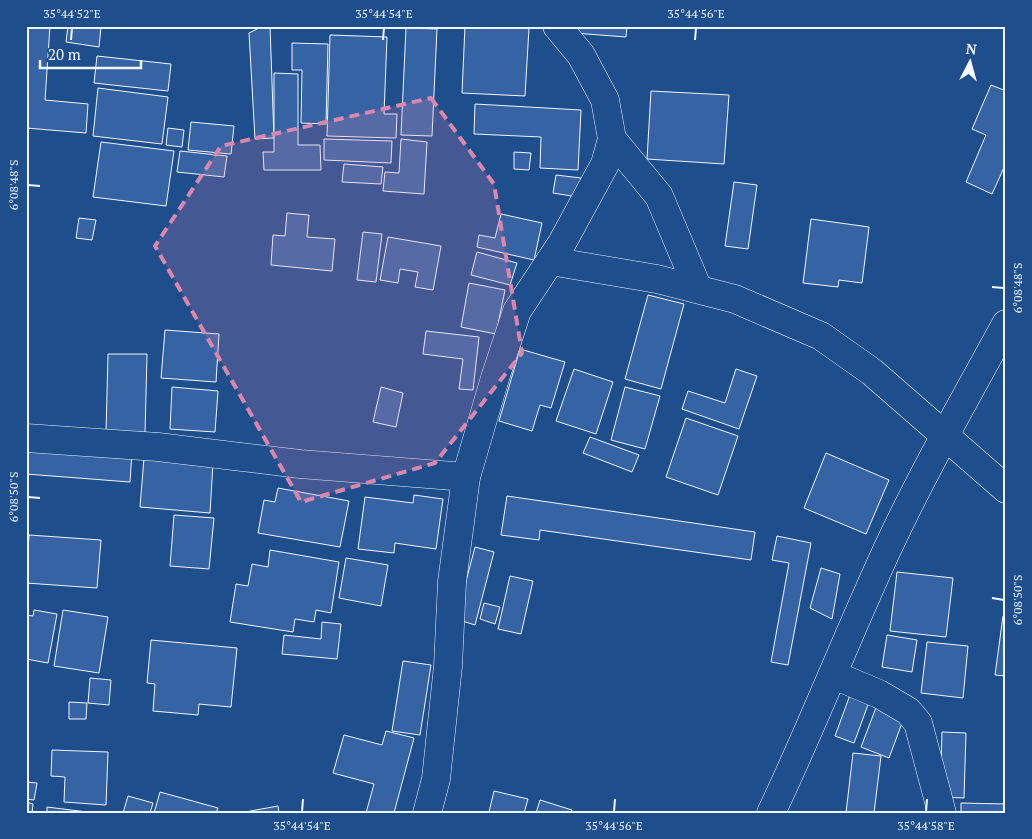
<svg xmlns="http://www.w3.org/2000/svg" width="1032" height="839" font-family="'PT Serif',serif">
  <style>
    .building { fill: #3563a3; stroke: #f2f6ff }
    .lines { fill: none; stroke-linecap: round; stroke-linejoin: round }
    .street-casing { stroke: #f2f6ff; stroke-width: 29 }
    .street { stroke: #1f4e8c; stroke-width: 28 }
    .marked { fill: #da87ad; fill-opacity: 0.2; stroke: #da87ad; stroke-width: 4; stroke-dasharray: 10 6; stroke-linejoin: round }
    .ticks { fill: none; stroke: #f2f6ff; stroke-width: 2 }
    .neatline { fill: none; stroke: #f2f6ff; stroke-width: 2 }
    .ticks-label { font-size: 12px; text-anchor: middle; fill: #f2f6ff }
  </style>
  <rect width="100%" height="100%" fill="#1f4e8c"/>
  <g class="building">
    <path d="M27 26H50L45 100 88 104 86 133 26 128Z"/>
    <path d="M68 26 101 27 99 47 66 42Z"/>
    <path d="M263 26H270L274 138 255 139 249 33Z"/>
    <path d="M465 26 529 28 525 96 462 93Z"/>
    <path d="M574 26H627L626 37 574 33Z"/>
    <path d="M406 28 437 29 432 136 401 135Z"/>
    <path d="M330 35 387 37 384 114H397L396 138 327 136Z"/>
    <path d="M292 43 328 44 326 124 301 123 302 70H292Z"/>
    <path d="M97 56 171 64 168 91 94 83Z"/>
    <path d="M274 73 298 74V145H320L321 170H264L263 152H274Z"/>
    <path d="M991 85 1006 91V163L992 194 966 182 986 135 972 129Z"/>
    <path d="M98 88 168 97 162 144 93 136Z"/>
    <path d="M651 91 729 95 724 164 647 159Z"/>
    <path d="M475 104 581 110 578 170 540 168 541 137 474 134Z"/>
    <path d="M191 122 234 126 231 154 188 150Z"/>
    <path d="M168 128 184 130 182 147 166 145Z"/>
    <path d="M324 139 392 141 391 163 324 160Z"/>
    <path d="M401 139 427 142 424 194 383 191 385 172 399 173Z"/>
    <path d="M101 142 174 151 166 206 93 197Z"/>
    <path d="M180 151 227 156 224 177 177 172Z"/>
    <path d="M514 152 531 153 529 170 514 169Z"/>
    <path d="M344 164 383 167 381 184 342 182Z"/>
    <path d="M556 175 581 178 578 197 553 193Z"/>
    <path d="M734 182 757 185 748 249 725 246Z"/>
    <path d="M287 213 309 215 307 237 335 239 332 271 271 265 273 235 285 236Z"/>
    <path d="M501 214 542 223 534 260 477 247 479 235 495 238Z"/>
    <path d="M79 218 96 220 92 240 76 238Z"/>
    <path d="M811 219 869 227 862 283 839 280 838 287 803 283Z"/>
    <path d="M363 232 382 234 376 282 357 280Z"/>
    <path d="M388 237 441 246 433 290 415 287 418 272 400 269 398 283 380 280Z"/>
    <path d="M477 252 517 263 510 285 471 275Z"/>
    <path d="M469 283 505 290 496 334 461 327Z"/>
    <path d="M648 295 684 304 661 389 625 379Z"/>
    <path d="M165 330 219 334 216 382 161 378Z"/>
    <path d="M426 331 479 337 473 390 459 389 463 359 423 354Z"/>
    <path d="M520 349 565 362 551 408 540 405 532 431 499 421Z"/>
    <path d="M108 354H147L145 434 106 433Z"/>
    <path d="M574 369 613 382 596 434 556 421Z"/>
    <path d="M736 369 757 376 739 429 682 409 688 391 725 403Z"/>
    <path d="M172 387 218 391 215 432 170 429Z"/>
    <path d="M381 387 403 393 396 427 373 422Z"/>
    <path d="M625 387 660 396 645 449 611 440Z"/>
    <path d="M686 418 738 436 718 495 666 477Z"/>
    <path d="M590 437 639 455 632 472 583 453Z"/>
    <path d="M28 445 132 452 130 482 26 474Z"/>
    <path d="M826 453 889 480 866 534 804 508Z"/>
    <path d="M144 458 213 463 210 513 140 507Z"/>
    <path d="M278 488 349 501 340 547 258 533 264 500 275 502Z"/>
    <path d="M414 495 443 499 436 549 395 543 394 553 358 549 365 497 413 503Z"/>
    <path d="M507 496 755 532 751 560 540 530 539 540 501 535Z"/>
    <path d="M174 515 214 518 209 569 170 566Z"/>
    <path d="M29 535 101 540 97 588 26 583Z"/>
    <path d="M777 536 811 543 788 665 771 662 789 563 772 560Z"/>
    <path d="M475 547 494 552 475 625 456 619Z"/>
    <path d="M270 550 339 562 331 613 316 610 314 622 295 619 293 632 230 622 236 584 248 586 252 564 268 567Z"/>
    <path d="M346 558 388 565 381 606 339 598Z"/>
    <path d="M821 568 840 574 832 619 810 608Z"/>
    <path d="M897 572 953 578 946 637 890 631Z"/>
    <path d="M510 576 533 581 521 634 498 629Z"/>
    <path d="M484 603 500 607 495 624 480 619Z"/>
    <path d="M34 610 57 614 48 663 26 659V615L33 616Z"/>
    <path d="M63 610 108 617 99 673 54 666Z"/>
    <path d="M1003 616 1006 617V676L995 675Z"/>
    <path d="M322 622 341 624 337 659 282 654 284 635 321 639Z"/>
    <path d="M887 635 917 640 912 672 882 667Z"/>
    <path d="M151 640 237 648 231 707 199 704 198 715 153 711 155 684 147 683Z"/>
    <path d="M927 642 968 646 963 698 921 693Z"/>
    <path d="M403 661 431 665 420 735 392 731Z"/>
    <path d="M90 678 111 680 109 705 88 703Z"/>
    <path d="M850 695 869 702 854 743 835 736Z"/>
    <path d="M69 702 87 703 86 719H69Z"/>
    <path d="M877 705 905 715 889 758 861 747Z"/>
    <path d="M386 731 414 738 394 813H366L374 784 333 773 344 735 382 745Z"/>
    <path d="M942 732 966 733 964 798 940 797Z"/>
    <path d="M52 750 108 752 106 805 64 802 65 777 51 776Z"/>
    <path d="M853 753 881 756 874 813H846Z"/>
    <path d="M26 782 37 783 34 800 26 799Z"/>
    <path d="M494 791 528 799 524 813 489 812Z"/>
    <path d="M160 792 218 808 216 813H154Z"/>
    <path d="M128 796 153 803 150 813H123Z"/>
    <path d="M540 800 572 810 571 813H536Z"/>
    <path d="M26 802 33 804 32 813H26Z"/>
    <path d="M961 803 1006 804V813H961Z"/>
    <path d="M278 806 279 813 245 812Z"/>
    <path d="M47 807 87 812V813H47Z"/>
  </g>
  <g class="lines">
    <g class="street-casing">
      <g id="street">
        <path d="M612 139 659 196 698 289"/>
        <path d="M550 261 657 279 735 299 821 336 872 372 1006 489"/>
        <path d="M26 438 158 447 300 464 466 477"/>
        <path d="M834 675 879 694 908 711 918 723 942 813"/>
        <path d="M427 813 436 779 448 666 452 582 466 477 495 378 517 311 562 243 605 164 612 139 605 100 581 55 557 26"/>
        <path d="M771 813C812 727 846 639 886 552 922 474 965 399 1006 324"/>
      </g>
    </g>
    <use href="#street" class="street"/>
  </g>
  <path class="marked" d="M431 98 494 184 522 353 435 463 301 502 155 246 221 146Z"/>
  <path class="ticks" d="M71 40 72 28M383 40 384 28M695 40 696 28M28 185 40 186M992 287 1004 288M28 497 40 498M992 598 1004 600M302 812 303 799M614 812 615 799M926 812 927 799"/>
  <rect width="1032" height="839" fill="none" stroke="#1f4e8c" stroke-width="55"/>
  <g transform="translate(970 62) rotate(6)" stroke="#1f4e8c" stroke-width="4" paint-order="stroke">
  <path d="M0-4L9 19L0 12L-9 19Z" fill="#f2f6ff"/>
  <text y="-8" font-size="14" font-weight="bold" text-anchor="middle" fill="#f2f6ff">N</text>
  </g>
  <path d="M40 60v8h101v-8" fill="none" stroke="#f2f6ff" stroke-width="2.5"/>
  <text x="48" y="60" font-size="15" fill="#f2f6ff" stroke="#1f4e8c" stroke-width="4" paint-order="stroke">20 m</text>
  <rect x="28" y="28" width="976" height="784" class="neatline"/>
  <g class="ticks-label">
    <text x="72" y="18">35°44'52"E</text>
    <text x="384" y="18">35°44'54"E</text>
    <text x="696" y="18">35°44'56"E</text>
    <text transform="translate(14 185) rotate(-90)" y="4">6°08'48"S</text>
    <text transform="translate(1018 288) rotate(-90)" y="4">6°08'48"S</text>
    <text transform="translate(14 497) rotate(-90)" y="4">6°08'50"S</text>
    <text transform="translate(1018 600) rotate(-90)" y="4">6°08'50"S</text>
    <text x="302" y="830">35°44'54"E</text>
    <text x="614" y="830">35°44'56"E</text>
    <text x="926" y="830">35°44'58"E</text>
  </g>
</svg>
